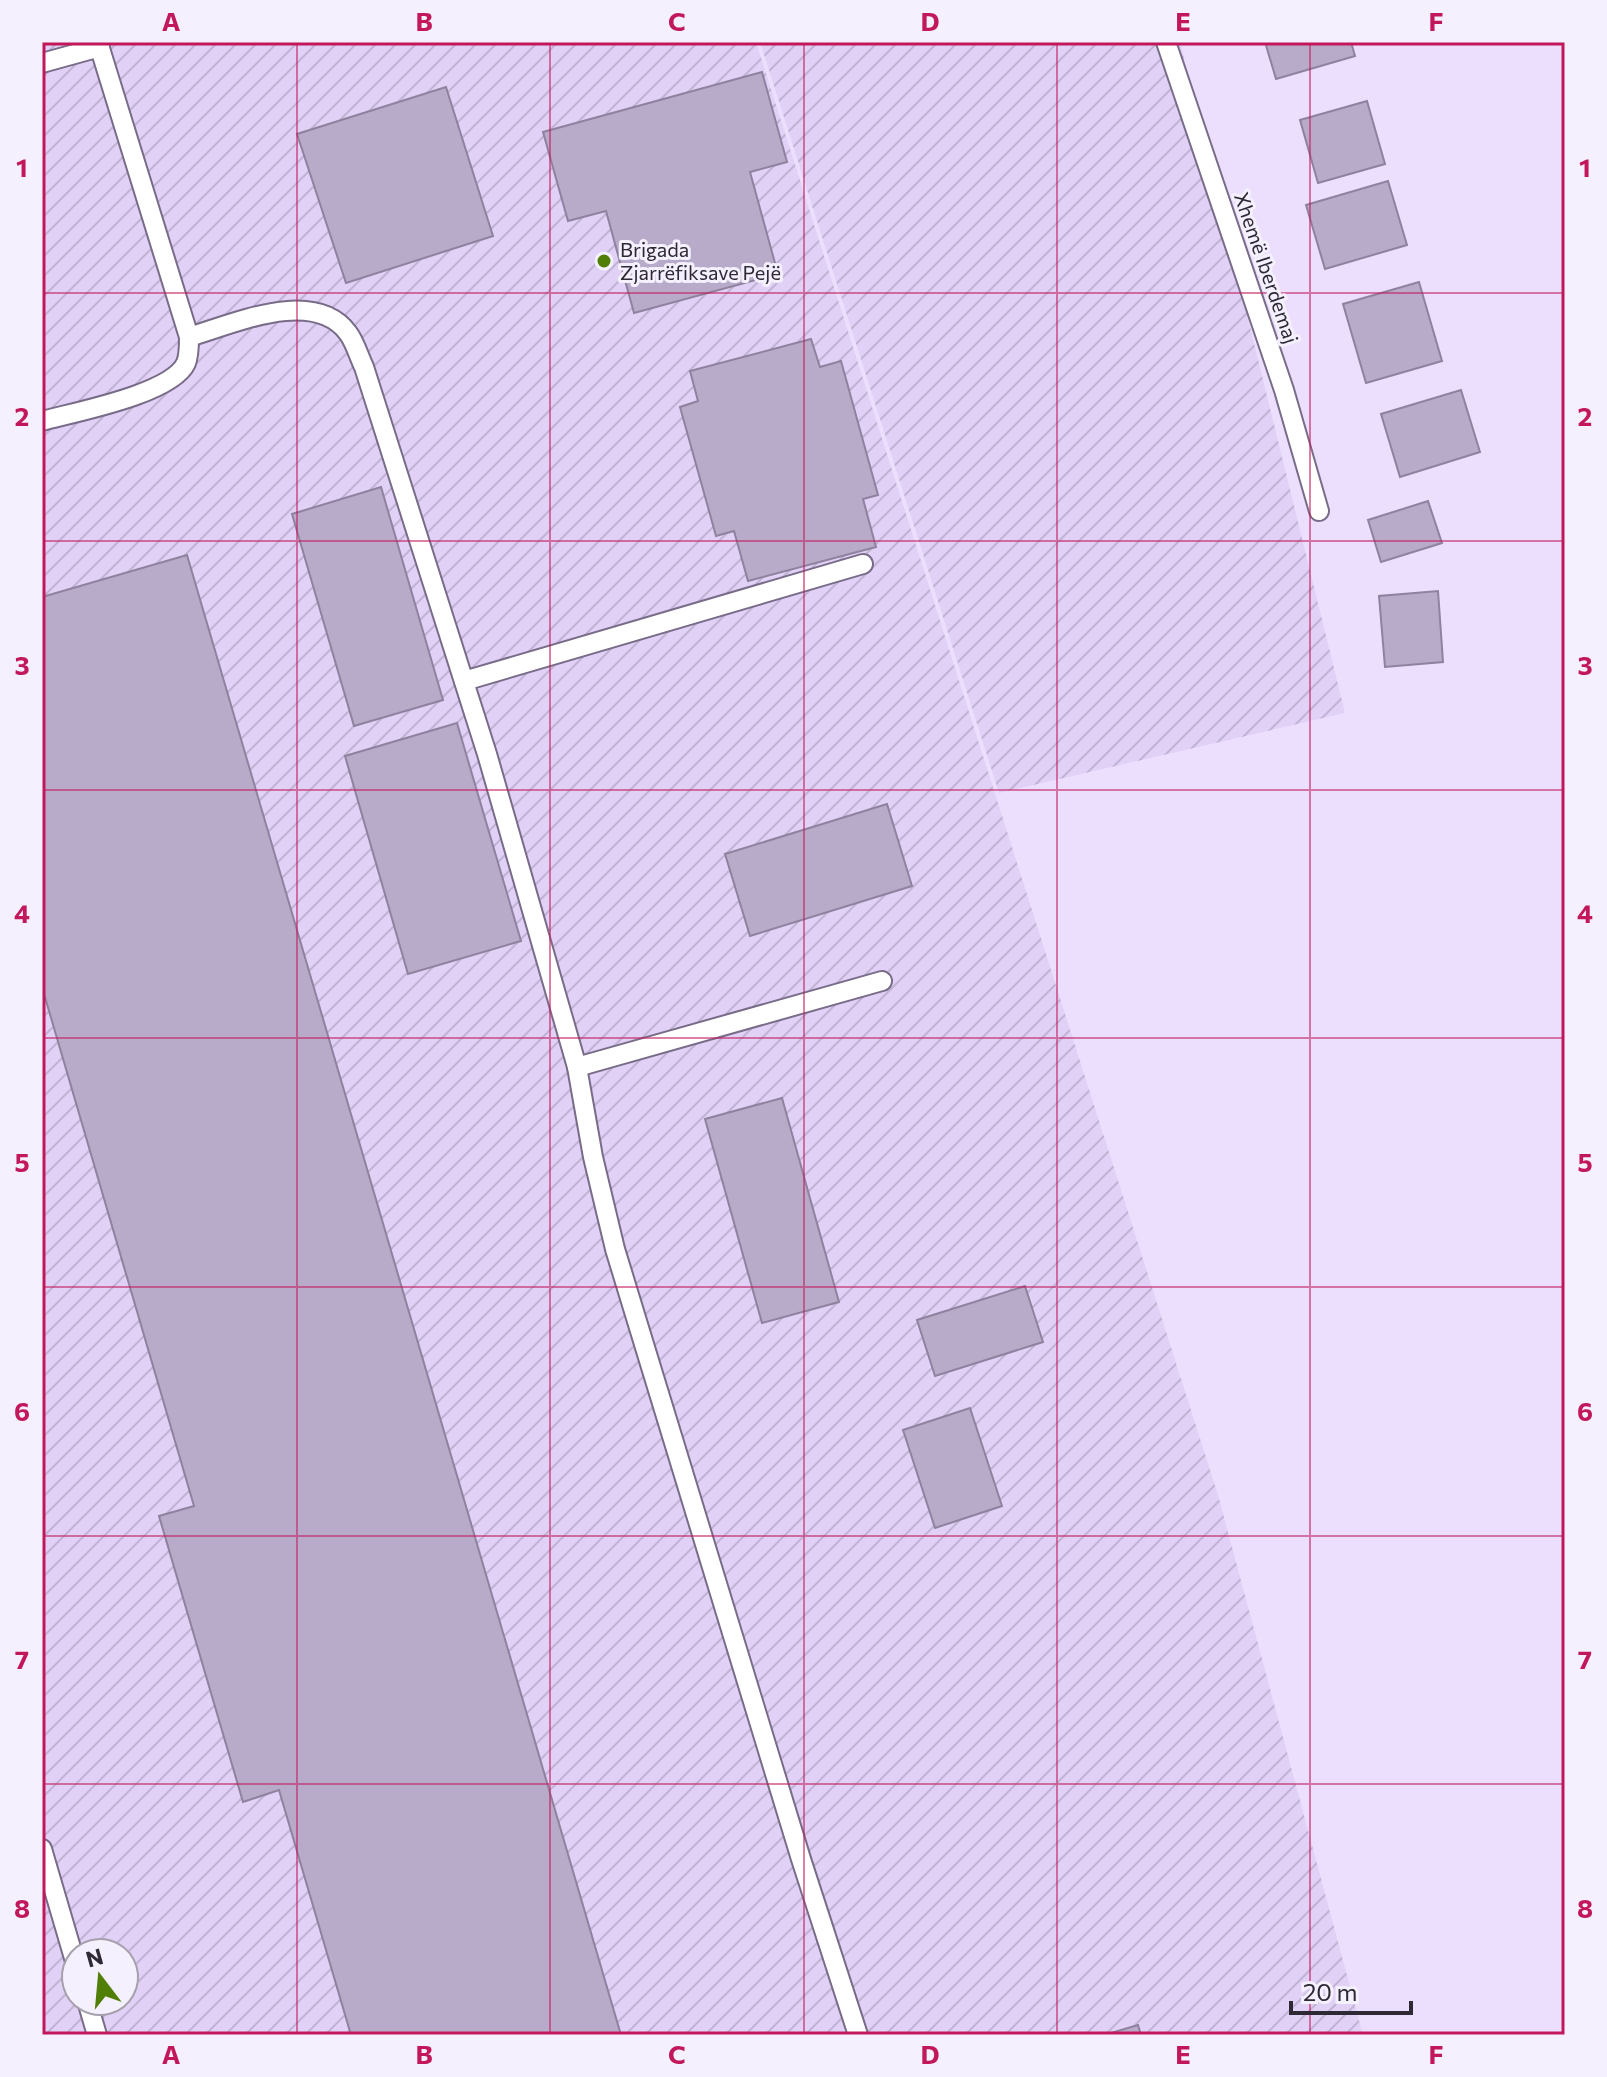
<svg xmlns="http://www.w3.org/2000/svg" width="1607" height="2077" font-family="Commissioner,sans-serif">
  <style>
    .industrial { fill: url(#industrial-furrows); fill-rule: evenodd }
    .building { fill: #b8abc9; stroke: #8e829e; stroke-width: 2 }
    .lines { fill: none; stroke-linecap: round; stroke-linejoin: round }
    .service-casing { stroke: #786c88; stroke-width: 22 }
    .service { stroke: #fff; stroke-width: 18 }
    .grid { fill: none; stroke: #c2185b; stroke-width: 2; stroke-opacity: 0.55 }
    .poi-dot { fill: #507e07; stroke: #f5f0fd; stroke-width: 3 }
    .labels { text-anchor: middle; stroke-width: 6; stroke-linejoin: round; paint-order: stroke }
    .poi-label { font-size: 20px; fill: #2f2935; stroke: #f5f0fd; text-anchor: start }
    .street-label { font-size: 20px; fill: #2f2935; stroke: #f5f0fd }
    .neatline { fill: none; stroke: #c2185b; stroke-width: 3 }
    .grid-label { font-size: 26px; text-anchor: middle; font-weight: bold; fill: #c2185b }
  </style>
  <defs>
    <pattern id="industrial-furrows" width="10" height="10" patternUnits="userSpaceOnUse" patternTransform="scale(2)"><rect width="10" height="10" fill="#e1d1f7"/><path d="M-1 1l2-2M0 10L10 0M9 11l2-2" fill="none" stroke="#c1b3d4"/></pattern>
  </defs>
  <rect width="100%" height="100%" fill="#ecdffe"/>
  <g class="industrial">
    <path d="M42 42H756L1218 1495 1363 2035H42ZM76 1953H124V2001H76Z"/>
    <path d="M760 42H1180L1345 713 999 793Z"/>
  </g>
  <g class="building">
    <path d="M1265 42H1351L1355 56 1276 79Z"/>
    <path d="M762 72 787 162 750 172 778 274 634 313 606 211 568 221 543 132Z"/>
    <path d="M446 87 493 236 346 283 297 134Z"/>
    <path d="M1367 101 1385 164 1318 183 1300 120Z"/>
    <path d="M1388 181 1407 245 1325 269 1306 205Z"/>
    <path d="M1419 282 1442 361 1366 383 1343 304Z"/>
    <path d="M811 339 820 367 841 361 878 495 863 499 876 547 748 581 734 531 716 536 680 407 698 401 690 371Z"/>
    <path d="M1461 390 1480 452 1400 477 1381 414Z"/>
    <path d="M381 487 443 700 354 726 292 514Z"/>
    <path d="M1428 501 1442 543 1381 562 1368 520Z"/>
    <path d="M187 555 621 2035H351L279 1790 243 1802 159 1516 194 1506 42 987V597Z"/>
    <path d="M1438 591 1443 662 1385 667 1379 596Z"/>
    <path d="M457 723 521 941 408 974 345 756Z"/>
    <path d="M887 804 912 886 750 936 725 854Z"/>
    <path d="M782 1098 839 1302 762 1323 705 1119Z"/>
    <path d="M1025 1286 1043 1342 935 1376 917 1320Z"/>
    <path d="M970 1408 1002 1506 935 1528 903 1430Z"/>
    <path d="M1138 2025 1141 2035H1104Z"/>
  </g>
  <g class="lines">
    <g class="service-casing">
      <g id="service">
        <path d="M1166 42 1284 390 1319 511"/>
        <path d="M42 63 100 47"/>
        <path d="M189 337C233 324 314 287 348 333 355 342 359 357 364 367L487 754 577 1067 593 1157 615 1249 801 1859 858 2035"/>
        <path d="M42 421C75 412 172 394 186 363 189 356 189 345 189 337L98 42"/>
        <path d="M464 681 863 564"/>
        <path d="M577 1067 882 981"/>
        <path d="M42 1849 76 1965"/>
        <path d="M87 2001 97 2035"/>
      </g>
    </g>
    <use href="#service" class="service"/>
  </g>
  <path class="grid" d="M297 42V2035M550 42V2035M804 42V2035M1057 42V2035M1310 42V2035M42 293H1565M42 541H1565M42 790H1565M42 1038H1565M42 1287H1565M42 1536H1565M42 1784H1565"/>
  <circle class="poi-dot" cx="604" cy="261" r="8"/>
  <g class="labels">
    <g class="poi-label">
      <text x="620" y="257">Brigada<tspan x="620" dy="23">Zjarrëfiksave Pejë</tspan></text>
    </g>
    <g class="street-label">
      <text transform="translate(1266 268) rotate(71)" y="7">Xhemë Iberdemaj</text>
    </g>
  </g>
  <rect width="1607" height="2077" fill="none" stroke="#f5f0fd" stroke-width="88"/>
  <g transform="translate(100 1977) rotate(344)"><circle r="38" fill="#f5f0fd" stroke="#a6a0ad" stroke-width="2"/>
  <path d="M0-6L14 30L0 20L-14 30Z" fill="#507e07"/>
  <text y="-12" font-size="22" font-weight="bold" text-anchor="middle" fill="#2f2935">N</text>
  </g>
  <path d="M1291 2001v12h120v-12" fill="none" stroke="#2f2935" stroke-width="4"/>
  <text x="1303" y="2001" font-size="24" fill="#2f2935" stroke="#f5f0fd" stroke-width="6" paint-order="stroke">20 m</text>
  <rect x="44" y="44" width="1519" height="1989" class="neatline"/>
  <g class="grid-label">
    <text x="171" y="31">A</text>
    <text x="424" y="31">B</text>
    <text x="677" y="31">C</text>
    <text x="930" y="31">D</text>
    <text x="1183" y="31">E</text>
    <text x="1436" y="31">F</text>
    <text x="22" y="177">1</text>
    <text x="1585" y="177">1</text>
    <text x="22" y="426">2</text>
    <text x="1585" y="426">2</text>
    <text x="22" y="675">3</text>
    <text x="1585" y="675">3</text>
    <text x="22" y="923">4</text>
    <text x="1585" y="923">4</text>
    <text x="22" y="1172">5</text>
    <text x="1585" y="1172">5</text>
    <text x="22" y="1421">6</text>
    <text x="1585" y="1421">6</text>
    <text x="22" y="1669">7</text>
    <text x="1585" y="1669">7</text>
    <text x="22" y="1918">8</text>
    <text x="1585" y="1918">8</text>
    <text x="171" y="2064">A</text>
    <text x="424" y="2064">B</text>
    <text x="677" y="2064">C</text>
    <text x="930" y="2064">D</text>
    <text x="1183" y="2064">E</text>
    <text x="1436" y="2064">F</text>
  </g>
</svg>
